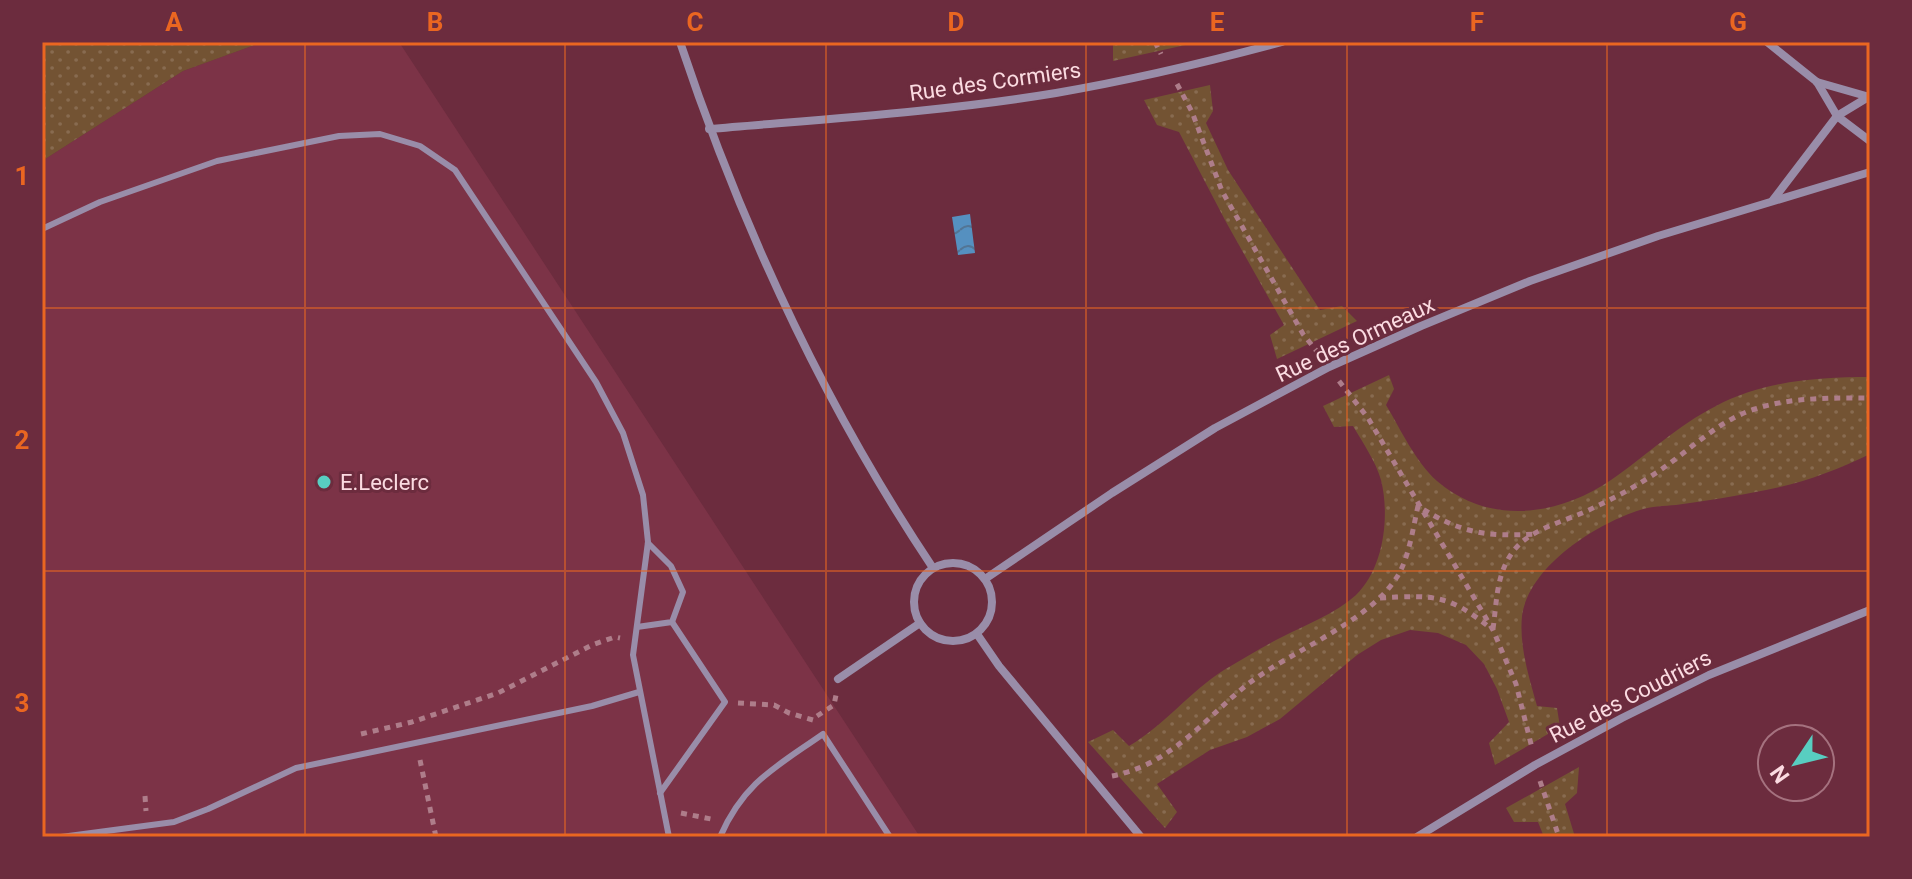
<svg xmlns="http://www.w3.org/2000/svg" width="1912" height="879" font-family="Roboto,sans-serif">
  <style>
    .built { fill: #7c3347 }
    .grass { fill: url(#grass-dots) }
    .water { fill: url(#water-waves) }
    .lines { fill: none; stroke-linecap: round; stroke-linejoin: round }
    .path { stroke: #ae7d8a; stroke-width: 5; stroke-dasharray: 6 6; stroke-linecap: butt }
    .service { stroke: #998da9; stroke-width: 6 }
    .minor { stroke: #998da9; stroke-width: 8 }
    .grid { fill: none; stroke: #ea6621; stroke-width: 2; stroke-opacity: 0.55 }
    .poi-dot { fill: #58cec1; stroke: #6c2c3e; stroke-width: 3 }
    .labels { text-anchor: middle; stroke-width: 6; stroke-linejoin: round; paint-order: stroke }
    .street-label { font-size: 22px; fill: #fbdbe1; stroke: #6c2c3e }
    .poi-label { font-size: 22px; fill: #fbdbe1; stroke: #6c2c3e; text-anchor: start }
    .neatline { fill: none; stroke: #ea6621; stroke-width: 3 }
    .grid-label { font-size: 26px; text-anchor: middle; font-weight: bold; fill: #ea6621 }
  </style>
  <defs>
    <pattern id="grass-dots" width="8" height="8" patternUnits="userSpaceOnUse" patternTransform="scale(2)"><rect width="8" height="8" fill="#735333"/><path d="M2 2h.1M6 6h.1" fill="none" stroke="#886b50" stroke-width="1.8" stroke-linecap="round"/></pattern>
    <pattern id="water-waves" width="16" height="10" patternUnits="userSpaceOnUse" patternTransform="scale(2)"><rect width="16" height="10" fill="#5590c0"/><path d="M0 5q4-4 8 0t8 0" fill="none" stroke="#527595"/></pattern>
  </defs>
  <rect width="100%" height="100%" fill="#6c2c3e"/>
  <path class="built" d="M263 42H399L920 837H42V161L183 71Z"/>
  <g class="grass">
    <path d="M42 42H263L183 71 42 161Z"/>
    <path d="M1113 42H1189L1190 44 1113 61Z"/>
    <path d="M1210 85 1213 111 1206 123 1228 170 1320 310 1342 306 1357 321 1277 359 1270 335 1284 325 1226 222 1179 132 1157 125 1144 100Z"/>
    <path d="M1389 375 1394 389 1386 405C1401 430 1415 461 1437 481 1489 526 1558 516 1611 480 1646 456 1678 425 1716 406 1763 381 1817 377 1870 377V454C1837 470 1803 483 1766 490 1737 496 1706 501 1676 505 1664 506 1651 506 1640 510 1596 524 1529 566 1522 616 1519 646 1529 677 1537 706L1557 708 1560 727 1495 765 1489 743 1509 722 1497 689 1484 664 1466 645 1438 633 1410 630 1381 640 1357 655 1280 719 1247 737 1210 750 1157 784 1177 812 1165 828 1088 742 1113 730 1129 746C1165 725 1189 692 1224 670 1243 659 1262 647 1282 637 1307 624 1335 614 1356 595 1384 568 1390 516 1381 480 1376 462 1363 443 1353 426L1334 427 1323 406Z"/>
    <path d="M1579 767 1577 793 1565 804 1575 837H1544L1538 822H1514L1506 808Z"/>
  </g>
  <path class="water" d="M970 214 975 253 958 255 952 217Z"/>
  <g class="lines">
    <g class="path">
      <path d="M1155 42 1161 54"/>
      <path d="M1177 84 1192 112 1222 191 1303 334 1319 354"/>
      <path d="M1339 381 1368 418 1493 630 1516 684 1532 748"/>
      <path d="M1380 598C1432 595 1448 594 1489 627"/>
      <path d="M1493 629C1497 601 1496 572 1515 549 1533 527 1571 520 1595 507 1617 497 1638 485 1659 471 1690 450 1719 420 1755 409 1791 397 1833 398 1870 398"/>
      <path d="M738 703 774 705 789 713 813 720"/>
      <path d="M817 716 834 705 836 695"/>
      <path d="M361 734 412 722 498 693 592 645 615 637 620 638"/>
      <path d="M420 760 436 837"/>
      <path d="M1112 776C1132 772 1151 764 1168 752 1197 733 1220 706 1248 684 1291 651 1369 622 1397 577 1409 558 1413 528 1418 506 1460 533 1486 537 1535 534"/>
      <path d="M1540 781 1559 837"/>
      <path d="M145 796 146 811"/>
      <path d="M681 813 711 819"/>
    </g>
    <g class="service">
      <path d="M42 229 100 202 217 161 339 136 380 134 420 146 455 170 596 382 623 433 643 495 648 542 633 655 669 837"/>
      <path d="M637 627 672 622 683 592 671 566 648 543"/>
      <path d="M660 793 725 702 672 622"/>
      <path d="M61 837 174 822 208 809 296 768 592 706 639 692"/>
      <path d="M720 837C744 782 776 767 823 734L890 837"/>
    </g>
    <g class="minor">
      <path d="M680 42C742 228 824 405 933 568"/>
      <path d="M1767 42 1817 82 1837 116 1870 141"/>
      <path d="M1817 82 1866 96"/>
      <path d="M709 129C825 119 941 112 1056 93 1132 80 1208 62 1282 42"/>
      <path d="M1773 200 1837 116 1870 96"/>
      <circle cx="953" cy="602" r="39"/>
      <path d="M985 579 1112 493 1215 428 1329 367 1421 326 1530 281 1658 236 1870 172"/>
      <path d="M977 634 999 666 1141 837"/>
      <path d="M838 679 920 623"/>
      <path d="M1417 837 1535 765 1622 718 1709 675 1870 610"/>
    </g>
  </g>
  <path class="grid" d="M305 42V837M565 42V837M826 42V837M1086 42V837M1347 42V837M1607 42V837M42 308H1870M42 571H1870"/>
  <circle class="poi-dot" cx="324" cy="482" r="8"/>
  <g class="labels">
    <g class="street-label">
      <text transform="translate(995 81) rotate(-8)" y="8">Rue des Cormiers</text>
      <text transform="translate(1355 339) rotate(-25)" y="8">Rue des Ormeaux</text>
      <text transform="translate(1630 696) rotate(-27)" y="8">Rue des Coudriers</text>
    </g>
    <g class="poi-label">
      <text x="340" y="490">E.Leclerc</text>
    </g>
  </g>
  <rect width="1912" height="879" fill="none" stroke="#6c2c3e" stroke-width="88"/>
  <g transform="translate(1796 763) rotate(235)"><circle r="38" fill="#6c2c3e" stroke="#a5727f" stroke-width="2"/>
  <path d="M0-6L14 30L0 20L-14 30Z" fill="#58cec1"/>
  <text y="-12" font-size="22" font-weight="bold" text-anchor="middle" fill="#fbdbe1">N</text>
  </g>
  <rect x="44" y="44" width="1824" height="791" class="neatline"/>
  <g class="grid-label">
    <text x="174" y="31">A</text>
    <text x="435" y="31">B</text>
    <text x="695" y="31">C</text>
    <text x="956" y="31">D</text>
    <text x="1217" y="31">E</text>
    <text x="1477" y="31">F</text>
    <text x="1738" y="31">G</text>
    <text x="22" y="185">1</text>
    <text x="22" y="449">2</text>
    <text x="22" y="712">3</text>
  </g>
</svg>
